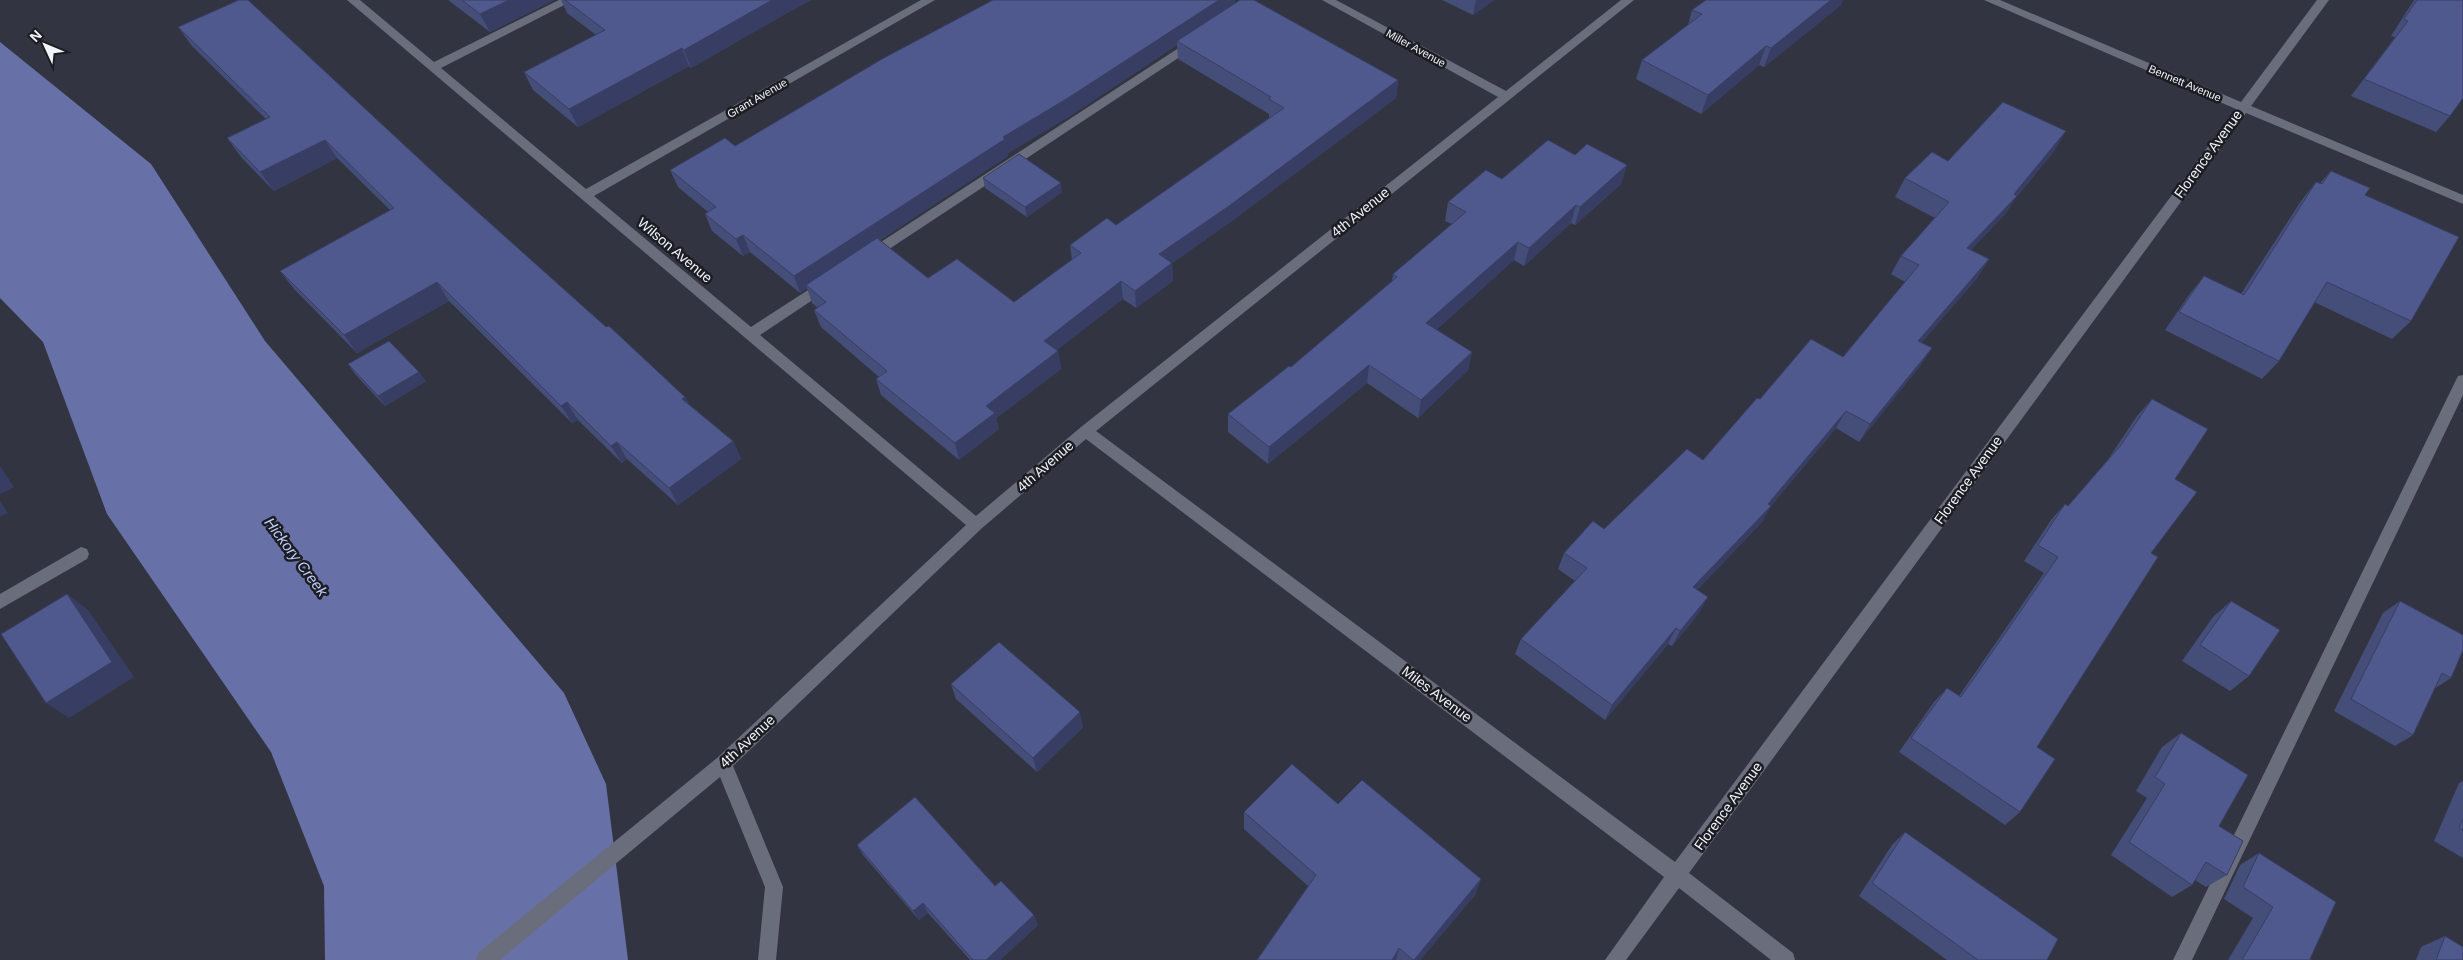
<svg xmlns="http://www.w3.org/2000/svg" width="2463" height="960" font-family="Helvetica,sans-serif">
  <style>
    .water { fill: #6771a7 }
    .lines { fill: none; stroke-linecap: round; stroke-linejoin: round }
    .minor { fill: #6a6d7b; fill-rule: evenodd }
    .wall { fill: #454d79; fill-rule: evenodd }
    .shaded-wall { fill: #383e63 }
    .building { fill: #50598d; stroke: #383e63 }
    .labels { text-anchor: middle; stroke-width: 5; stroke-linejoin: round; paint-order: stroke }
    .far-street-label { font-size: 11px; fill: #f2f4fc; stroke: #1b1d22 }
    .street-label { font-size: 14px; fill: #f2f4fc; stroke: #1b1d22 }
    .water-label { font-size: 15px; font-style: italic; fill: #c1ccfc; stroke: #1b1d22 }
  </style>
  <rect width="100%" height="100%" fill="#323541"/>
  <path class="water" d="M0 42 151 164 265 341 564 693 606 784 628 960H325L324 886 271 752 107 514 43 342 0 298Z"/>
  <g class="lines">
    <g class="minor">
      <path d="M347 0H360L434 62 559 0H574L441 68 586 189 921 0H935L594 196 751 327 822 281H832L834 284 832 287 760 335 976 516 1081 427 1498 97 1322 0H1336L1506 91 1621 0H1634L1096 431 1675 862 2236 109 1984 0H2000L2241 102 2317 0H2329L2251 106 2463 195V204L2246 113 1689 873 1793 953 1795 960H1771L1679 888 1626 960H1605L1664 877 1086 439 981 529 733 766 783 887 776 960H758L765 887 720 777 500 960H476L478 953 717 758 966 525Z"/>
      <path d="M1194 38 1200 42 1198 45 874 259H864L862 256 864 253Z"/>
      <path d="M2463 375V395L2192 960H2173L2456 380 2458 376Z"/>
      <path d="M81 547 87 549 89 554 87 559 0 609V594Z"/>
    </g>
  </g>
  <g class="wall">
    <path d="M448 0H554L490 32Z"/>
    <path d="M561 0H811L785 14 691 68 689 66 578 127 533 90 524 72 596 35 567 13Z"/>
    <path d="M1235 0V3L1398 80 1396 98 1229 223 1172 263 1173 281 1136 308 1123 299 1056 350 1058 351 1061 369 996 418 999 429 959 460 881 395 876 379 879 377 821 327 814 310 818 308 812 303 807 288 800 293 750 252 743 256 712 231 705 214 708 212 678 187 670 170 735 146ZM1177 45 1178 59 1269 114V117H1270L1116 225 1070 245 1072 260 1014 302 928 278 880 240 1008 156V153L1070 116Z"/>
    <path d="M1442 0H1494L1473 15Z"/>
    <path d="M2414 0H2463L2450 116 2436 132 2351 96 2395 37 2391 36Z"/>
    <path d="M1841 5 1764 67 1759 65 1701 114 1636 79 1642 60 1688 25 1692 10Z"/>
    <path d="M178 27 443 181 606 327 685 397 689 404 733 441 741 459 678 505 627 459 622 463 578 420 572 423 449 301 357 353 294 289 280 271 390 210 337 158 274 191 241 157 227 138 266 119 192 46Z"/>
    <path d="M2055 150 2017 196 2005 214 1971 250 1989 259 1977 278 1921 343 1932 348 1920 366 1859 442 1836 428 1771 506 1762 522 1697 590 1699 613 1672 646 1668 644 1605 720 1515 654 1521 639 1575 581 1558 569 1564 553 1604 529 1703 460 1760 399 1843 357 1905 282 1891 274 1901 256 1935 218 1895 197 1905 178 1948 161Z"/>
    <path d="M1627 165 1621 184 1575 225 1571 223 1524 266 1514 260 1436 330 1472 352 1468 370 1418 418 1367 383 1268 464 1228 432V414L1291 367 1392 281 1393 274 1452 224 1445 221 1448 202 1502 179Z"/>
    <path d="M2331 171 2365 195 2411 321 2392 339 2314 302 2279 361 2262 379 2165 330 2189 295 2204 276 2241 294 2301 201 2316 182 2320 183Z"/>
    <path d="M983 178 1062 192 1027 217 985 188Z"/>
    <path d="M348 364 426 381 385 406 355 374Z"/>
    <path d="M2152 399 2175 479 2151 553 2037 747 2020 812 2005 825 1899 752 1934 702 1947 688 1959 696 2044 573 2024 561 2051 520 2065 504 2068 506 2107 461 2137 416Z"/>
    <path d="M2231 601 2249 676 2230 691 2182 661 2213 617Z"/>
    <path d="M2400 601 2451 678 2434 689 2413 735 2395 746 2334 711 2383 613Z"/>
    <path d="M951 684 1083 727 1037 772 956 699Z"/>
    <path d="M2181 733 2219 826 2227 875 2206 887 2195 880 2192 885 2172 897 2111 855 2147 798 2136 791 2162 747Z"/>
    <path d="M2463 781V858L2434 841 2459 783Z"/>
    <path d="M1244 812 1481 879 1475 895 1420 960H1257L1308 886 1244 829Z"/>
    <path d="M1905 832 2047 960H1947L1859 896 1892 845Z"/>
    <path d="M857 845 995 886 1038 925 1000 960H970L928 913 919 920 863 855Z"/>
    <path d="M2259 853 2310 959 2312 960H2228L2253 918 2224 899 2240 865Z"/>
    <path d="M2445 936 2463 960H2416L2421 947Z"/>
  </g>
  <g class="shaded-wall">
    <path d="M509 0H554L490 32 480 14Z"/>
    <path d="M772 0H811L785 14 691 68 684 50Z"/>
    <path d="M1219 0H1235V7L1177 41V45L1070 116 1008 153V156L808 287 806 285 807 288 800 293 794 276 1003 137Z"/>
    <path d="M1476 0H1494L1473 15Z"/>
    <path d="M1831 0H1843L1841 5 1764 67 1771 48Z"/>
    <path d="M1766 46 1759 65 1701 114 1708 95Z"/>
    <path d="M682 48 689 66 578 127 569 109Z"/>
    <path d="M1398 80 1396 98 1229 223 1160 272 1159 254Z"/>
    <path d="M2066 131 2055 150 2016 196H2017L2005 214 1956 266 1967 248Z"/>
    <path d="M325 140 337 158 274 191 260 172Z"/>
    <path d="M1627 165 1621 184 1575 225 1580 207Z"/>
    <path d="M1061 183 1062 192 1027 217 1025 207Z"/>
    <path d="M1576 205 1571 223 1524 266 1529 248Z"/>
    <path d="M743 235 750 252 743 256 736 239Z"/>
    <path d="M1518 242 1514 260 1423 342 1426 323Z"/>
    <path d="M1989 259 1977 278 1907 359 1918 341Z"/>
    <path d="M1172 263 1173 281 1136 308 1135 291Z"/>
    <path d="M1121 281 1123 299 1047 358 1044 341Z"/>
    <path d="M437 282 449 301 357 353 344 335Z"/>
    <path d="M1932 348 1920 366 1859 442 1870 424Z"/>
    <path d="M1058 351 1061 369 996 418 999 429 959 460 955 443 986 406Z"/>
    <path d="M1472 352 1468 370 1418 418 1421 400Z"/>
    <path d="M1369 365 1367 383 1268 464 1269 447Z"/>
    <path d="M419 372 426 381 385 406 378 396Z"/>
    <path d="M685 397 694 414 682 399Z"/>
    <path d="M567 402 578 420 572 423 561 406Z"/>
    <path d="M1846 411 1836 428 1771 506 1762 522 1685 603 1693 587 1768 504Z"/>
    <path d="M733 441 741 459 678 505 669 488Z"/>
    <path d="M617 442 627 459 622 463 611 446Z"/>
    <path d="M0 466 14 487 0 494Z"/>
    <path d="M0 501 8 513 0 517Z"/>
    <path d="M67 594 88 610 134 677 69 718 46 703Z"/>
    <path d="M1708 597 1699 613 1672 646 1680 631Z"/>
    <path d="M1676 628 1668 644 1605 720 1612 705Z"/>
    <path d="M1080 712 1083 727 1037 772 1033 758Z"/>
    <path d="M1481 879 1475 895 1420 960H1414Z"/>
    <path d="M923 903 928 913 919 920 913 911Z"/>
    <path d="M1034 915 1038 925 1000 960H986Z"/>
    <path d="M1399 948 1396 960H1392Z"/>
  </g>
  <g class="building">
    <path d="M239 0H248L443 181 606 327 609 326 685 397 682 399 733 441 669 488 617 442 611 446 567 402 561 406 437 282 344 335 280 271 394 208 325 140 260 172 227 138 270 117 178 27Z"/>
    <path d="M462 0H509L480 14Z"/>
    <path d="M565 0H772L684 50 682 48 569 109 524 72 605 30Z"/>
    <path d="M993 0H1219L1068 98 1003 137 1005 139 794 276 743 235 736 239 705 214 716 207 670 170 725 138 735 146 882 59Z"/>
    <path d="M1240 0H1254L1398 80 1229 206 1159 254 1172 263 1135 291 1121 281 1044 341 1058 351 986 406 995 413 955 443 876 379 887 371 814 310 826 302 806 285 877 238 928 278 957 259 1014 302 1081 253 1070 245 1107 218 1116 225 1284 108 1269 99 1271 97 1177 41Z"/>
    <path d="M1706 0H1831L1771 48 1766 46 1708 95 1642 60 1702 14 1692 10Z"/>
    <path d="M2417 0H2463V98L2450 116 2364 79 2408 21 2404 19Z"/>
    <path d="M2003 102 2066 131 2014 194 2017 196 1967 248 1989 259 1918 341 1932 348 1870 424 1846 411 1768 504 1771 506 1693 587 1708 597 1680 631 1676 628 1612 705 1521 639 1587 568 1564 553 1593 521 1604 529 1687 449 1703 460 1757 398 1760 399 1811 339 1843 357 1919 265 1901 256 1949 202 1905 178 1932 152 1948 161Z"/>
    <path d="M1548 140 1575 155 1587 144 1627 165 1580 207 1576 205 1529 248 1518 242 1426 323 1472 352 1421 400 1369 365 1269 447 1228 414 1289 366 1291 367 1397 277 1393 274 1466 212 1448 202 1486 170 1502 179Z"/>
    <path d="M1019 154 1061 183 1025 207 983 178Z"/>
    <path d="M2331 171 2370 188 2365 195 2459 237 2411 321 2327 282 2279 361 2179 312 2204 276 2244 295 2316 182 2322 184Z"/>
    <path d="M389 341 419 372 378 396 348 364Z"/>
    <path d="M2152 399 2208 429 2175 479 2197 492 2151 553 2158 557 2037 747 2055 759 2020 812 1911 738 1947 688 1961 697 2058 557 2038 545 2065 504 2068 506 2121 445Z"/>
    <path d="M67 594 112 662 46 703 1 634Z"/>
    <path d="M2231 601 2280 630 2249 676 2200 645Z"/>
    <path d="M2400 601 2463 635V650L2451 678 2442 673 2413 735 2351 699Z"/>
    <path d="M999 642 1080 712 1033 758 951 684Z"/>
    <path d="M2181 733 2248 775 2219 826 2243 841 2227 875 2206 862 2192 885 2129 842 2165 784 2155 777Z"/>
    <path d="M1292 764 1338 804 1362 780 1481 879 1414 960H1413L1399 948 1392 960H1257L1316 875 1244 812Z"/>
    <path d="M915 797 995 886 1001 881 1034 915 986 960H973L923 903 913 911 857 845Z"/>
    <path d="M2463 818V830L2459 828Z"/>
    <path d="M1905 832 2058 939 2047 960H1978L1872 883Z"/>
    <path d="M2259 853 2336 902 2310 959 2312 960H2242L2273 907 2243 887Z"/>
    <path d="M2445 936 2463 947V960H2436Z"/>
  </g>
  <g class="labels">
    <g class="far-street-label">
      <text transform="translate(1416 48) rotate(29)" y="4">Miller Avenue</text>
      <text transform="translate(2185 83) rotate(23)" y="4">Bennett Avenue</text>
      <text transform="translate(757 98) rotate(-30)" y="4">Grant Avenue</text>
    </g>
    <g class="street-label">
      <text transform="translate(2208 154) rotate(-54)" y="5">Florence Avenue</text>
      <text transform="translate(1360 212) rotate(-39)" y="5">4th Avenue</text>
      <text transform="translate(675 250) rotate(40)" y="5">Wilson Avenue</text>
      <text transform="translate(1045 466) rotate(-41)" y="5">4th Avenue</text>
      <text transform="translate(1968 480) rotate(-54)" y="5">Florence Avenue</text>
      <text transform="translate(1437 694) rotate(37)" y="5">Miles Avenue</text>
      <text transform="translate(747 741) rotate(-43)" y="5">4th Avenue</text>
      <text transform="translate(1728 806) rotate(-54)" y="5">Florence Avenue</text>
    </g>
    <g class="water-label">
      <text transform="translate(296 557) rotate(53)" y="5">Hickory Creek</text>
    </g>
  </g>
  <g transform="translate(45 45) rotate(314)" stroke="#1b1d22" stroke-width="4" paint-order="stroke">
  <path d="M0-4L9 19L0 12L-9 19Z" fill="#f2f4fc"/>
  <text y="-8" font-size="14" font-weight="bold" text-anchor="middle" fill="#f2f4fc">N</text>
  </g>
</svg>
